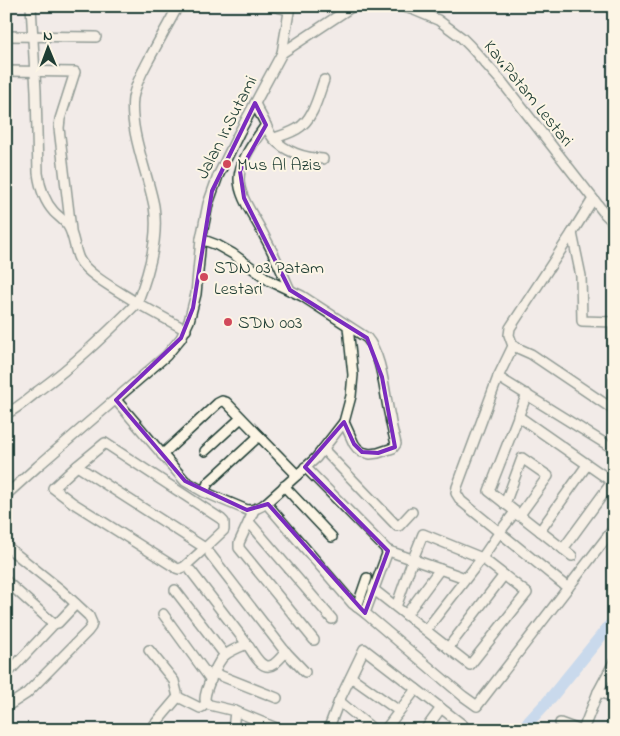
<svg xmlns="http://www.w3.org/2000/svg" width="620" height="736" font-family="'Indie Flower',sans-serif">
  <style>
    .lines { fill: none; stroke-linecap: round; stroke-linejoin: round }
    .river { stroke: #97c4f1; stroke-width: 12 }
    .minor-casing { stroke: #1f3d34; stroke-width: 12 }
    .minor { stroke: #fcf5e5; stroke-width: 9 }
    .marked { fill: none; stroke: #7b2cbf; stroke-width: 4; stroke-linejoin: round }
    .poi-dot { fill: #d1495b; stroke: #fcf5e5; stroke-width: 2 }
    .labels { text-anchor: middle; stroke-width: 4; stroke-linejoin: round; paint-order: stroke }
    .street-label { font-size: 18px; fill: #1f3d34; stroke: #fcf5e5 }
    .poi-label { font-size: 18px; fill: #1f3d34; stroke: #fcf5e5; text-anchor: start }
  </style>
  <rect width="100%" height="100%" fill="#f2ebe8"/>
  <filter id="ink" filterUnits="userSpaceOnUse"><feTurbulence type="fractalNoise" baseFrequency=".02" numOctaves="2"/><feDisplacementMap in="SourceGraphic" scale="10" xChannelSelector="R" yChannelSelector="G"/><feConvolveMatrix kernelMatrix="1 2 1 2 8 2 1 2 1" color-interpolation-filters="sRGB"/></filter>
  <g filter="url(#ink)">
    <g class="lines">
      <path class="river" d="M521 730 549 700 614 620"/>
      <g class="minor-casing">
        <g id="minor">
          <path d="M31 6 36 91 38 173C40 188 44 201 54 212 59 217 64 220 68 226 74 235 74 248 79 259 87 275 122 293 137 303 149 273 159 238 154 206 148 174 129 131 133 98 135 86 141 74 147 63 157 44 168 25 178 6"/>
          <path d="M272 6 289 10"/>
          <path d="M401 6 414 10 438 20 461 37 470 46 502 82 605 214 614 223"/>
          <path d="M6 36 96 37"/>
          <path d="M282 53 290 6"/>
          <path d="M6 71 75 72 60 119 59 128 71 230"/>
          <path d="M255 103C257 109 261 115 264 121 267 127 269 133 273 138 285 152 305 158 323 159"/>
          <path d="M266 125C256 139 239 161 239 179 239 196 252 213 260 228 271 248 281 269 290 290"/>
          <path d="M274 138C281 136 290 133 297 129 313 120 318 97 324 80"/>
          <path d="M593 199 572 233 510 328 509 335 513 346 498 377 614 449"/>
          <path d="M572 233 581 276 582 321 614 322"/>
          <path d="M201 239 217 245 233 254 270 281 302 296 367 338C383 357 384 393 390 417 391 426 394 435 396 444L393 448 378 453 370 454 362 452 357 448 354 444 344 422 351 396 353 375 348 327"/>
          <path d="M613 322 614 344"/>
          <path d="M513 346 531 354 614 410"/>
          <path d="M498 377 457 487 456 493 461 501 568 588"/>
          <path d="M527 394 489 491 572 556"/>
          <path d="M116 400 185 481 204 492 247 510C255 510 260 508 266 503L316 458 344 422"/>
          <path d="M612 409 614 379"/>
          <path d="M6 414C18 408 28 399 38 391 74 365 106 334 137 303L186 330"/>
          <path d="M518 416 614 483"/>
          <path d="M105 443 221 519 224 522V530L205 548 184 567 179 569 176 568 73 503 53 488 77 466Z"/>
          <path d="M323 449 397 526H399L412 512"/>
          <path d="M205 451 241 418"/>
          <path d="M162 455 218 403 222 401 226 402 297 475"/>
          <path d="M77 466 205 548"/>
          <path d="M305 467 388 551 365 613 463 696 477 706 614 528"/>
          <path d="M284 486 332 537"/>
          <path d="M204 492 208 483 259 436"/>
          <path d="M6 495 38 466 166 356 181 338 189 321 196 294 201 239 208 204 218 176 239 133 282 53 353 6"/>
          <path d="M266 503 353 604 365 613"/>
          <path d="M505 504 522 458 548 476 519 516"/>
          <path d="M254 510 239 543V548L314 640"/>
          <path d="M249 522 332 619"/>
          <path d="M540 531 587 465"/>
          <path d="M6 546 61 590 89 616 92 623 91 627 88 631 26 694 6 707"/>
          <path d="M563 549 612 482"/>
          <path d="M386 550 465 578"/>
          <path d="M210 554 284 650 305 672"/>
          <path d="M191 571 247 644C240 647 232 650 225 655 218 660 205 690 205 699 205 703 207 703 210 705L235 711 233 730"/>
          <path d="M6 581 54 624"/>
          <path d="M373 589 470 665 527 593 482 558 423 534 413 559 396 607"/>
          <path d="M175 590 225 655"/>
          <path d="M357 607 367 578"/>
          <path d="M163 614 211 680"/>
          <path d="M406 615 440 569"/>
          <path d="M426 630 482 558 499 533 515 512"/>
          <path d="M247 644C253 652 262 673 274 664 278 661 282 656 286 652"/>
          <path d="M448 648 504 575"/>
          <path d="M149 650 174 681 178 697 200 708 202 707 207 703"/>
          <path d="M214 673 277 698"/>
          <path d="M6 675 54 624 58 623 76 604"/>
          <path d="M351 677 399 711"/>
          <path d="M598 692 614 697"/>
          <path d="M339 701 374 730"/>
          <path d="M235 711 281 730"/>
          <path d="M560 723 579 730"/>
          <path d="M150 730 178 697"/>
          <path d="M328 730 339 701 364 649 463 725 460 730"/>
          <path d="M385 730 416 689"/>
          <path d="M425 730 441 708"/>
          <path d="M583 730 598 692 614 662"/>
        </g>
      </g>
      <use href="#minor" class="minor"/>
    </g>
  </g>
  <path d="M0 0H620V736H0ZM255 103 266 125 240 171 244 198 290 290 367 338 382 377 395 447 378 453 362 452 354 444 344 422 305 467 388 551 365 613 268 504 247 510 185 481 116 400 181 338 193 308 212 191Z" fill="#f2ebe8" fill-opacity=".55" fill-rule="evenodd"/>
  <path class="marked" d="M255 103 266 125 240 171 244 198 290 290 367 338 382 377 395 447 378 453 362 452 354 444 344 422 305 467 388 551 365 613 268 504 247 510 185 481 116 400 181 338 193 308 212 191Z"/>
  <g class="poi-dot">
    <circle cx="227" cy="164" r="5"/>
    <circle cx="204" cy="277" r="5"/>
    <circle cx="228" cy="322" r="5"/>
  </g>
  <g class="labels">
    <g class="street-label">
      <text transform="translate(529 93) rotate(51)" y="6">Kav.Patam Lestari</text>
      <text transform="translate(226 127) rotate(-63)" y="6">Jalan Ir.Sutami</text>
    </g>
    <g class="poi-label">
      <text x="237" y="170">Mus Al Azis</text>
      <text x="214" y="273">SDN 03 Patam<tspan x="214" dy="21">Lestari</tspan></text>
      <text x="238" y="328">SDN 003</text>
    </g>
  </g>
  <rect width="620" height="736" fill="none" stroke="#fcf5e5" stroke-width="25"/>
  <rect x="12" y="12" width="595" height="711" fill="none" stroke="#1f3d34" stroke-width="2" filter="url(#ink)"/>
  <g transform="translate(48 48) rotate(359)" stroke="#fcf5e5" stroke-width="4" paint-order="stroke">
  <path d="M0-4L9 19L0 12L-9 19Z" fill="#1f3d34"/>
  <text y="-8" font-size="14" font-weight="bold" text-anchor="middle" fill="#1f3d34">N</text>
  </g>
</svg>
